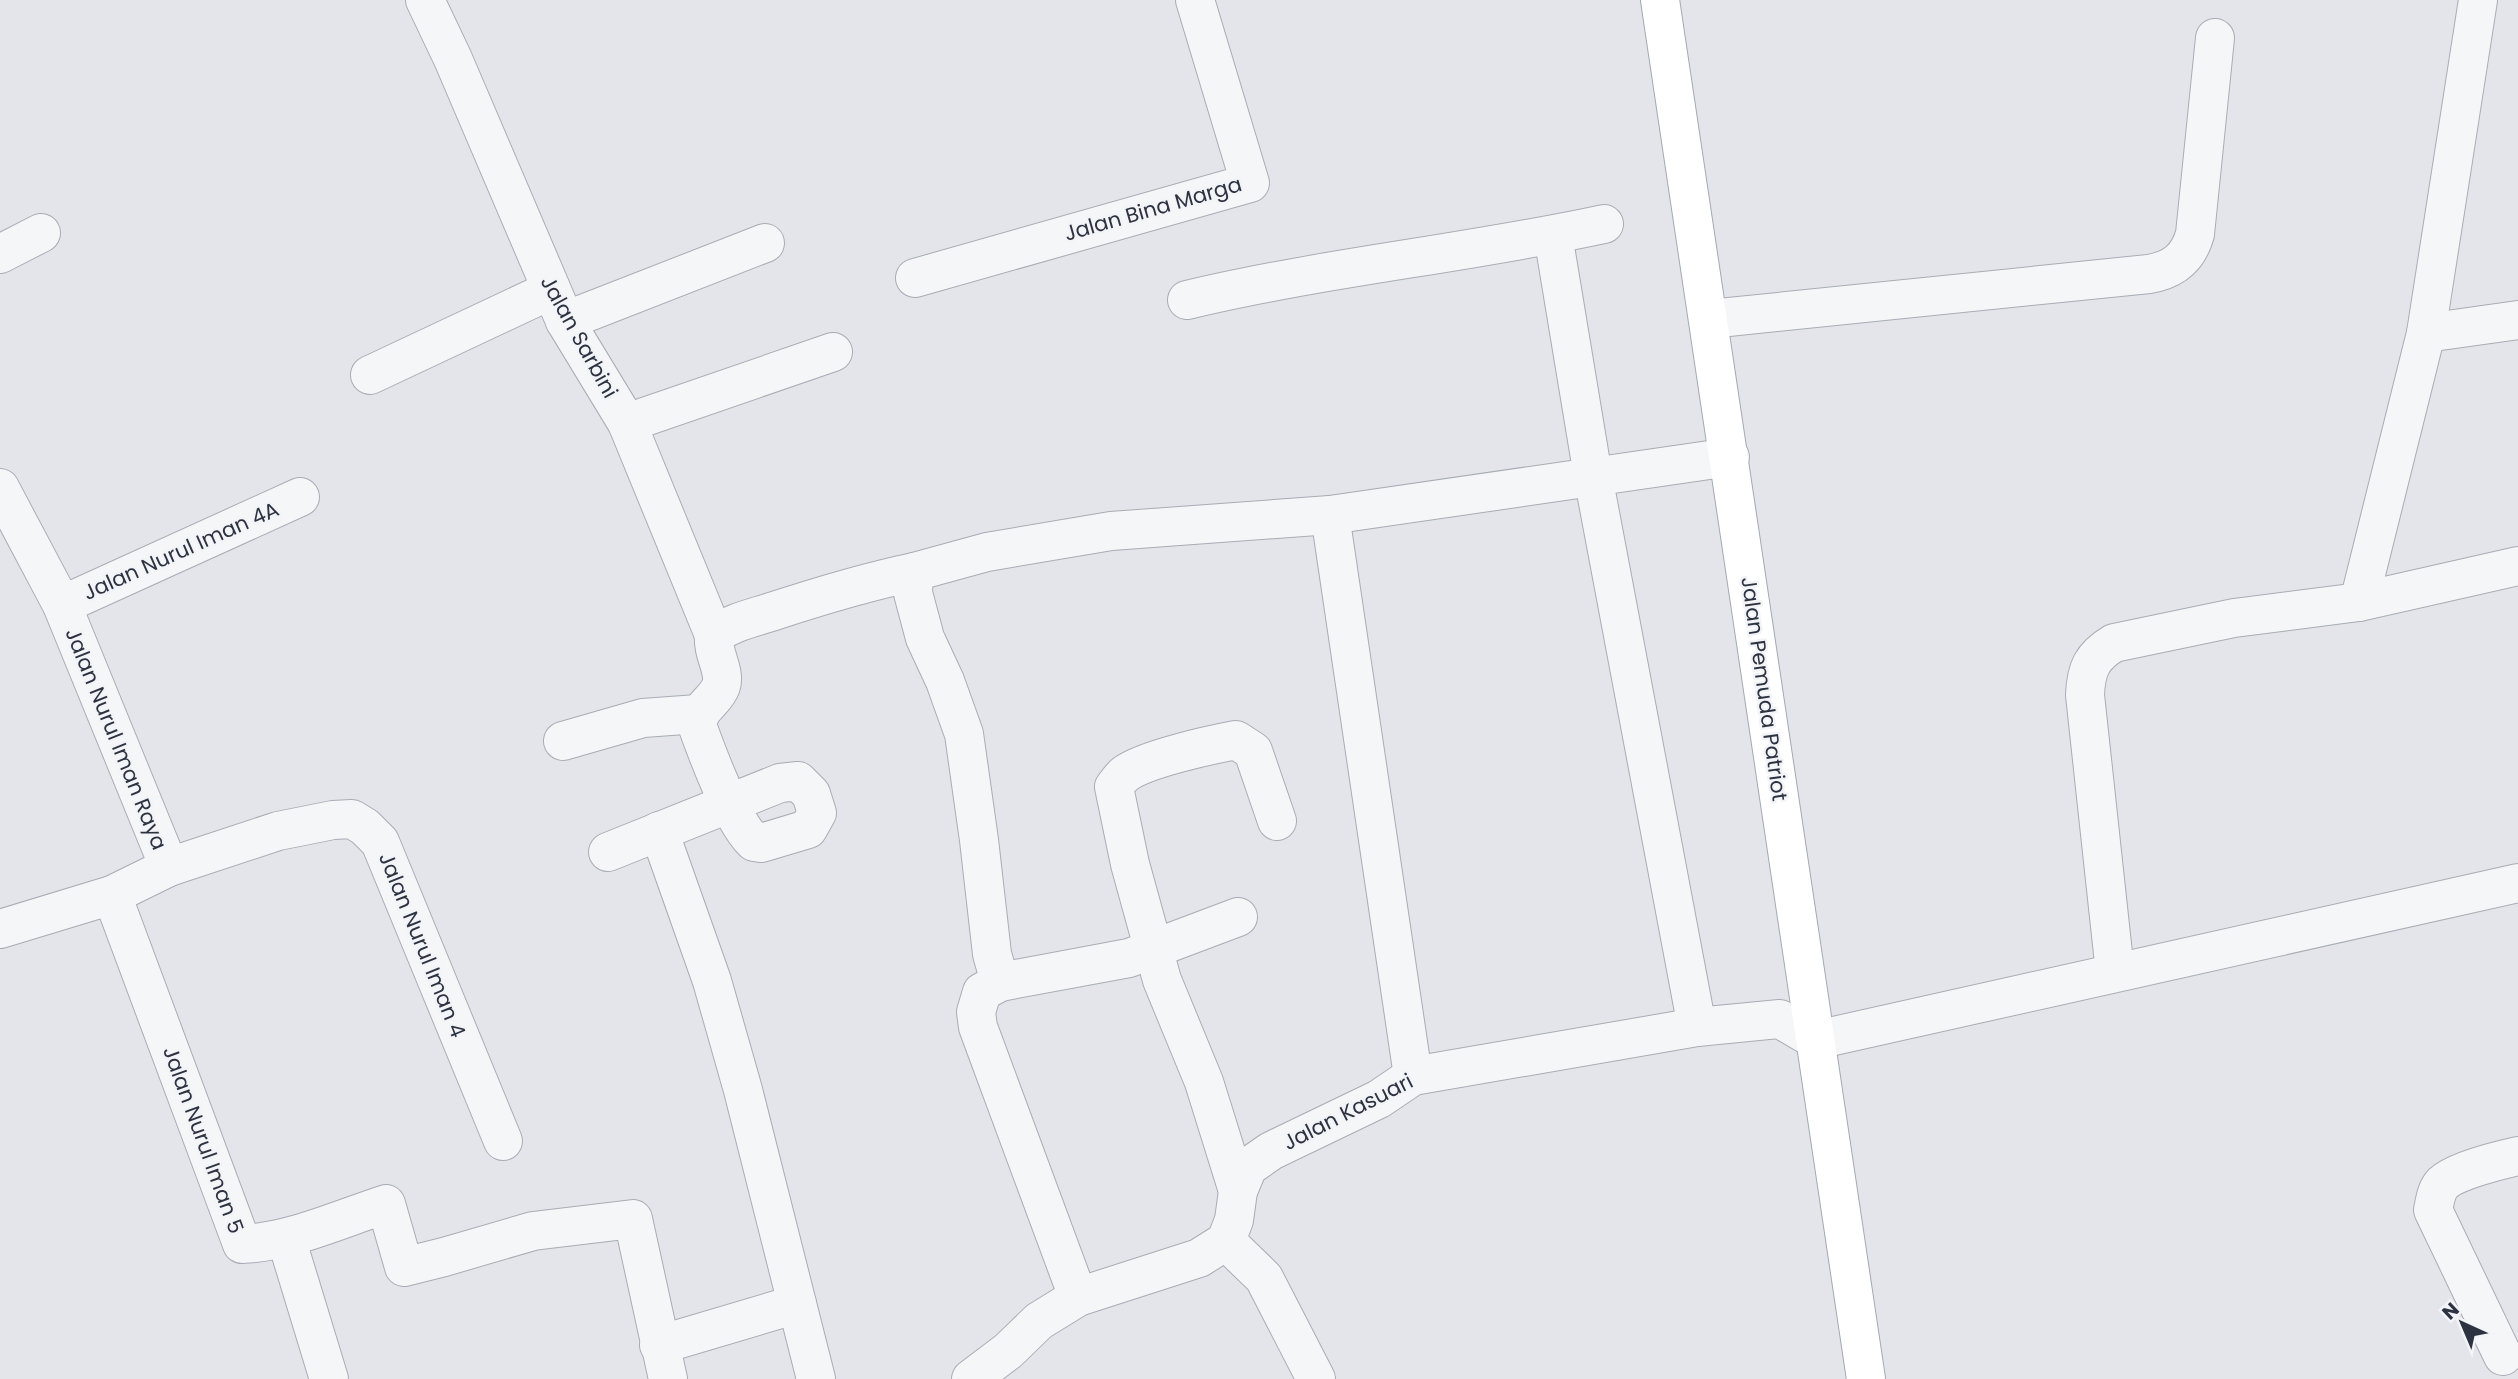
<svg xmlns="http://www.w3.org/2000/svg" width="2518" height="1379" font-family="Poppins,sans-serif">
  <style>
    .lines { fill: none; stroke-linecap: round; stroke-linejoin: round }
    .street-casing { stroke: #a8acb4; stroke-width: 40 }
    .primary-casing { stroke: #a3a9b4; stroke-width: 40 }
    .street { stroke: #f5f6f8; stroke-width: 38 }
    .primary { stroke: #fff; stroke-width: 38 }
    .labels { text-anchor: middle; stroke-width: 5; stroke-linejoin: round; paint-order: stroke }
    .street-label { font-size: 21px; fill: #2c3240; stroke: #f2f4f7 }
  </style>
  <rect width="100%" height="100%" fill="#e3e5ea"/>
  <g class="lines">
    <g class="street-casing">
      <g id="street">
        <path d="M425 0 453 59 565 321 627 423 714 635"/>
        <path d="M1553 235 1593 476 1697 1027"/>
        <path d="M0 254 41 233"/>
        <path d="M915 278 1250 183 1195 0"/>
        <path d="M1187 300C1325 267 1465 254 1604 224"/>
        <path d="M1709 319 2149 274C2173 270 2188 259 2195 234L2215 38"/>
        <path d="M565 321 765 243"/>
        <path d="M2426 333 2518 320"/>
        <path d="M370 375 551 290"/>
        <path d="M627 423 833 352"/>
        <path d="M0 488 62 605 169 867 112 895 0 929"/>
        <path d="M1330 515 1413 1076"/>
        <path d="M2359 602 2426 333 2478 0"/>
        <path d="M62 605 300 497"/>
        <path d="M563 741 643 718 698 714"/>
        <path d="M659 831 712 981 743 1090 816 1379"/>
        <path d="M608 852 780 783 798 781 811 794 817 813 808 829 761 843 754 842C733 823 707 753 697 725 700 705 715 702 721 686 726 671 712 654 714 635 732 622 753 618 774 611 820 596 866 582 914 572"/>
        <path d="M169 867 278 831 333 820 352 819 365 827 380 842 503 1141"/>
        <path d="M112 895 242 1244C291 1242 340 1219 386 1204L404 1267 444 1257 533 1231 633 1219 668 1379"/>
        <path d="M2115 972 2085 695C2086 669 2092 656 2114 643L2234 618 2359 602 2518 566"/>
        <path d="M1000 982 1129 958 1238 917"/>
        <path d="M1238 1191 1204 1082 1162 980 1130 864 1114 787C1117 783 1121 777 1125 774 1145 759 1210 745 1236 740L1253 751 1277 821"/>
        <path d="M286 1238 329 1379"/>
        <path d="M1226 1241 1264 1278 1316 1379"/>
        <path d="M1078 1297 978 1027 976 1012 982 992 1000 982 992 954 979 840 964 734 945 681 925 638 913 593 914 572 987 552 1111 531 1330 515 1730 457"/>
        <path d="M659 1345 797 1304"/>
        <path d="M2503 1356 2433 1210C2435 1201 2436 1190 2443 1183 2456 1171 2500 1160 2518 1156"/>
        <path d="M971 1379 1008 1351 1039 1321 1078 1297 1199 1258 1226 1241 1234 1220 1238 1191 1248 1167 1271 1151 1379 1099 1413 1076 1697 1027 1780 1019 1816 1040 2518 883"/>
      </g>
    </g>
    <g class="primary-casing">
      <path id="primary" d="M1660 0 1866 1379"/>
    </g>
    <use href="#street" class="street"/>
    <use href="#primary" class="primary"/>
  </g>
  <g class="labels">
    <g class="street-label">
      <text transform="translate(1153 209) rotate(-16)" y="7">Jalan Bina Marga</text>
      <text transform="translate(579 337) rotate(61)" y="7">Jalan Sarbini</text>
      <text transform="translate(181 551) rotate(-24)" y="7">Jalan Nurul Iman 4A</text>
      <text transform="translate(1764 689) rotate(82)" y="7">Jalan Pemuda Patriot</text>
      <text transform="translate(116 739) rotate(68)" y="7">Jalan Nurul Iman Raya</text>
      <text transform="translate(422 945) rotate(68)" y="7">Jalan Nurul Iman 4</text>
      <text transform="translate(1348 1112) rotate(-27)" y="7">Jalan Kasuari</text>
      <text transform="translate(203 1140) rotate(70)" y="7">Jalan Nurul Iman 5</text>
    </g>
  </g>
  <g transform="translate(2462 1323) rotate(316)" stroke="#f2f4f7" stroke-width="5" paint-order="stroke">
  <path d="M0-5L12 26L0 18L-12 26Z" fill="#2c3240"/>
  <text y="-10" font-size="19" font-weight="bold" text-anchor="middle" fill="#2c3240">N</text>
  </g>
</svg>
